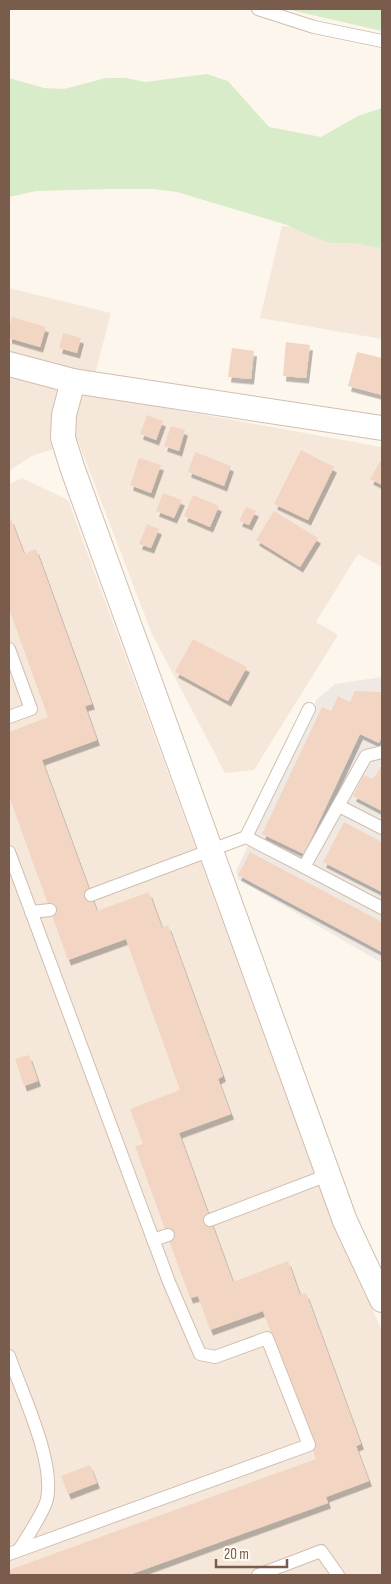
<svg xmlns="http://www.w3.org/2000/svg" width="391" height="1584" font-family="'Sofia Sans Condensed',sans-serif">
  <style>
    .residential { fill: #f5e8da }
    .industrial { fill: #efe9e4 }
    .green { fill: #d8ecc9 }
    .building { fill: #f3d5c3; filter: url(#shadow) }
    .lines { fill: none; stroke-linecap: round; stroke-linejoin: round }
    .service-casing { stroke: #d1beb0; stroke-width: 14 }
    .minor-casing { stroke: #d1beb0; stroke-width: 26 }
    .service { stroke: #fff; stroke-width: 12 }
    .minor { stroke: #fff; stroke-width: 24 }
  </style>
  <defs>
    <filter id="shadow"><feDropShadow dx="3" dy="5.5" stdDeviation="0" flood-color="#0004"/></filter>
  </defs>
  <rect width="100%" height="100%" fill="#fdf6ec"/>
  <g class="residential">
    <path d="M282 226 382 231V339L260 318Z"/>
    <path d="M9 288 111 313 90 394 382 447V567L358 554 316 622 338 635 254 770 225 773 152 634 78 441 32 456 9 471Z"/>
    <path d="M22 478 68 500 338 1236 382 1330V1575H9V484Z"/>
  </g>
  <path class="industrial" d="M382 677V963L238 879 236 871 317 699 335 684Z"/>
  <g class="green">
    <path d="M286 9H382V31Z"/>
    <path d="M207 74 228 81 269 127 321 137 358 116 382 108V248L353 243H330L308 235 287 225 177 192 154 189H107L36 191 9 197V78L44 88 64 89 106 78H126L145 82Z"/>
  </g>
  <g class="building">
    <path d="M12 317 46 327 40 347 9 338V328Z"/>
    <path d="M63 333 81 338 77 353 59 348Z"/>
    <path d="M286 342 310 345 306 378 283 376Z"/>
    <path d="M232 348 254 351 251 379 228 377Z"/>
    <path d="M357 352 382 358V395L348 386Z"/>
    <path d="M147 415 163 421 156 440 140 434Z"/>
    <path d="M171 426 185 430 179 451 164 446Z"/>
    <path d="M301 450 334 467 308 520 274 504Z"/>
    <path d="M195 452 231 466 224 486 188 472Z"/>
    <path d="M139 458 161 465 151 493 130 485Z"/>
    <path d="M382 458V485L370 479Z"/>
    <path d="M163 493 182 500 174 518 156 511Z"/>
    <path d="M193 495 219 506 210 527 184 516Z"/>
    <path d="M246 507 256 511 249 525 239 521Z"/>
    <path d="M274 511 318 538 300 567 256 540Z"/>
    <path d="M9 519H11L24 554 36 549 92 704 85 706 97 740 42 760 97 911 149 892 162 928 168 925 223 1076 218 1079 231 1114 179 1133 233 1282 288 1261 300 1295 306 1293 361 1444 356 1446 369 1481 326 1497 328 1503 129 1575H9V1570L316 1459 263 1311 210 1330 198 1296 190 1298 135 1146 143 1144 130 1109 180 1090 126 939 68 960 9 796V732L48 717 9 609Z"/>
    <path d="M147 524 159 529 151 548 139 544Z"/>
    <path d="M193 639 247 667 228 701 175 672Z"/>
    <path d="M355 691 382 692V736L379 743 360 734 304 854 262 834 322 707 331 711 338 696 350 702Z"/>
    <path d="M382 765V811L353 796 364 775 373 779Z"/>
    <path d="M344 822 382 842V892L323 862Z"/>
    <path d="M250 852 382 922V952L238 875Z"/>
    <path d="M29 1055 38 1081 24 1086 15 1059Z"/>
    <path d="M90 1465 97 1483 68 1494 61 1476Z"/>
  </g>
  <g class="lines">
    <g class="service-casing">
      <g id="service">
        <path d="M258 9 314 27 382 41"/>
        <path d="M9 649 31 709 9 717"/>
        <path d="M382 752 366 756 304 867 382 908"/>
        <path d="M339 806 382 828"/>
        <path d="M246 837 309 709"/>
        <path d="M9 852 169 1282 200 1354 215 1357 267 1338 309 1445 9 1554"/>
        <path d="M91 895 246 837 304 867"/>
        <path d="M31 912 50 910"/>
        <path d="M210 1220 328 1175"/>
        <path d="M153 1240 168 1235"/>
        <path d="M9 1356C22 1393 55 1461 47 1499 45 1510 26 1539 19 1550"/>
        <path d="M258 1575 321 1551 338 1575"/>
      </g>
    </g>
    <g class="minor-casing">
      <g id="minor">
        <path d="M9 364 73 381 382 428"/>
        <path d="M73 381 64 415 63 438 72 467 345 1221 382 1300"/>
      </g>
    </g>
    <use href="#service" class="service"/>
    <use href="#minor" class="minor"/>
  </g>
  <rect width="391" height="1584" fill="none" stroke="#7a5c4d" stroke-width="20"/>
  <path d="M216 1559v8h71v-8" fill="none" stroke="#7a5c4d" stroke-width="2.5"/>
  <text x="224" y="1559" font-size="15" fill="#7a5c4d" stroke="#fffaf3" stroke-width="4" paint-order="stroke">20 m</text>
</svg>
